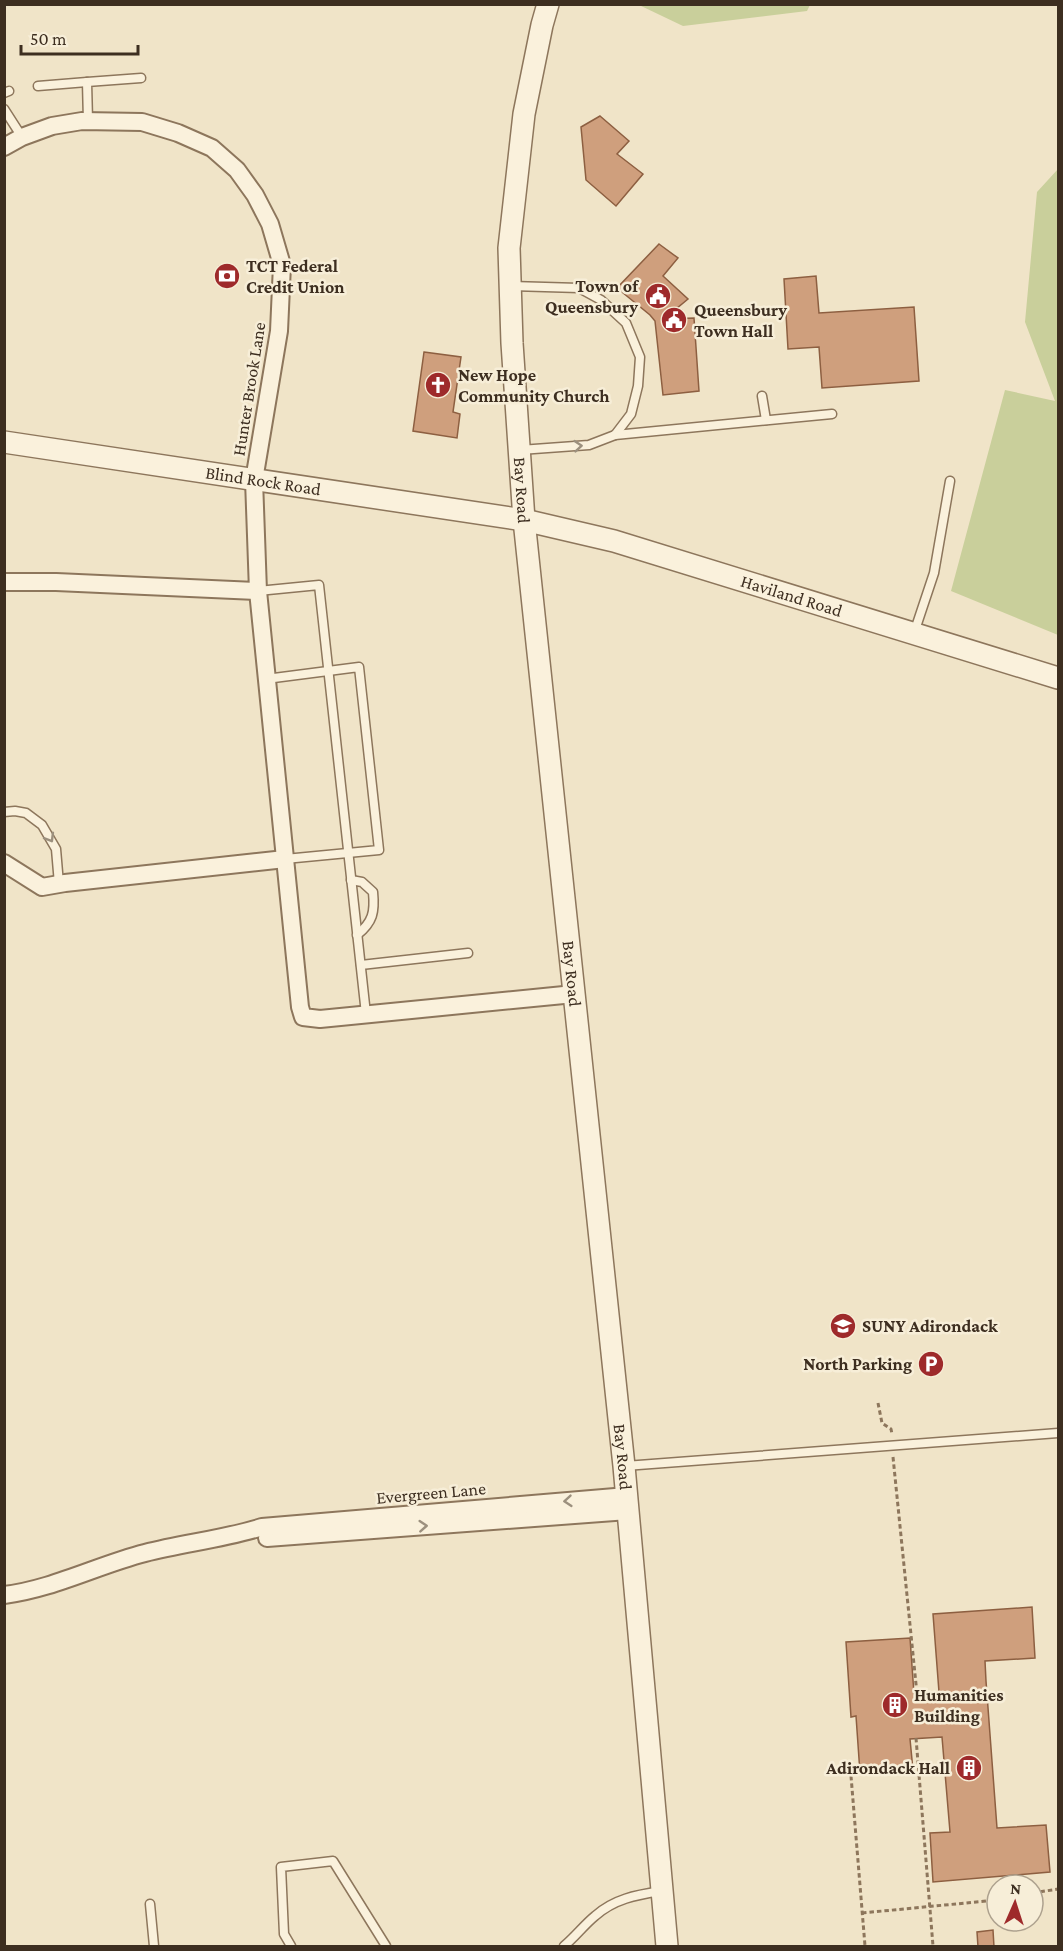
<svg xmlns="http://www.w3.org/2000/svg" width="1063" height="1951" font-family="'Crimson Pro',serif">
  <style>
    .green { fill: #c9cf9b }
    .building { fill: #cf9f7d; stroke: #8d5f41; stroke-width: 1.5 }
    .lines { fill: none; stroke-linecap: round; stroke-linejoin: round }
    .service-casing { stroke: #8d765c; stroke-width: 11 }
    .minor-casing { stroke: #8d765c; stroke-width: 20 }
    .tertiary-casing { stroke: #8d765c; stroke-width: 24 }
    .path { stroke: #8d765c; stroke-width: 3; stroke-dasharray: 4.5 3; stroke-linecap: butt }
    .service { stroke: #faf1dc; stroke-width: 8 }
    .minor { stroke: #faf1dc; stroke-width: 16 }
    .tertiary { stroke: #faf1dc; stroke-width: 21 }
    .oneway { stroke: #9c907e }
    .labels { text-anchor: middle; stroke-width: 5; stroke-linejoin: round; paint-order: stroke }
    .poi-label { font-size: 18px; font-weight: bold; fill: #3d2e20; stroke: #f7eed8; text-anchor: start }
    .street-label { font-size: 18px; fill: #3d2e20; stroke: #f7eed8 }
  </style>
  <rect width="100%" height="100%" fill="#f0e4c8"/>
  <g class="green">
    <path d="M639 5 810 4V5L807 11 683 26Z"/>
    <path d="M1058 169V635L951 591 1005 390 1055 401 1025 322 1037 192Z"/>
  </g>
  <g class="building">
    <path d="M600 116 629 141 617 154 643 174 616 206 586 180 581 127Z"/>
    <path d="M659 244 678 258 663 276 688 299 664 319 694 318 699 391 663 395 655 321 650 315 617 288Z"/>
    <path d="M816 276 819 313 914 307 919 381 822 388 819 347 788 349 784 279Z"/>
    <path d="M424 352 461 357 453 412 460 414 457 438 413 431Z"/>
    <path d="M1032 1607 1035 1658 985 1661 986 1681 997 1828 1046 1825 1050 1872 933 1882 930 1833 950 1832 942 1737 910 1739 913 1770 860 1773 856 1716 851 1717 846 1642 910 1638 914 1694 939 1692 933 1614Z"/>
    <path d="M993 1930 994 1947H978L977 1932Z"/>
  </g>
  <g class="lines">
    <g class="service-casing">
      <g id="service">
        <path d="M38 86 87 82"/>
        <path d="M4 93 9 91"/>
        <path d="M4 109 22 137"/>
        <path d="M88 121 87 82 141 78"/>
        <path d="M511 286 579 288 601 300 626 323 640 357 638 386 631 414 615 435 589 445 520 450"/>
        <path d="M762 396 766 420"/>
        <path d="M615 435 832 414"/>
        <path d="M258 591 319 585 366 1014"/>
        <path d="M914 633 934 573 950 481"/>
        <path d="M266 679 359 667 379 850 285 859"/>
        <path d="M4 812 15 811 26 813 42 825 56 849 59 884"/>
        <path d="M351 880 362 882 373 892C375 912 373 922 357 935"/>
        <path d="M361 965 468 953"/>
        <path d="M625 1466 1058 1433"/>
        <path d="M150 1904 154 1946"/>
        <path d="M291 1946 284 1934 281 1867 333 1861 386 1946"/>
        <path d="M564 1946C575 1937 584 1925 595 1916 614 1899 636 1895 661 1891"/>
      </g>
    </g>
    <g class="minor-casing">
      <g id="minor">
        <path d="M4 147 22 137 52 126 82 121 142 122 178 133 212 148 237 170 255 195 270 224 282 265 279 331 254 480 258 591 56 582H4"/>
        <path d="M258 591 300 1007 303 1017 320 1019 574 994"/>
        <path d="M4 863 42 887 65 883 285 859"/>
        <path d="M267 1538 628 1511"/>
        <path d="M4 1595C53 1589 98 1565 145 1553 184 1543 224 1539 262 1527L627 1496"/>
      </g>
    </g>
    <g class="tertiary-casing">
      <g id="tertiary">
        <path id="s1" d="M548 4 542 25 524 114 509 248 512 343 524 520 624 1466 667 1946"/>
        <path id="s2" d="M4 442 524 520 614 541 1058 678"/>
      </g>
    </g>
    <g class="path">
      <path d="M878 1403 882 1423 891 1429 892 1434"/>
      <path d="M893 1457 917 1694"/>
      <path d="M916 1738 933 1946"/>
      <path d="M851 1776 865 1946"/>
      <path d="M1033 1893 1058 1889"/>
      <path d="M862 1913 997 1900"/>
    </g>
    <use href="#service" class="service"/>
    <use href="#minor" class="minor"/>
    <use href="#tertiary" class="tertiary"/>
  </g>
  <defs><path id="oneway-chevron" d="M-2-3.5L2.5 0L-2 3.5" fill="none" stroke-width="1.6" stroke-linecap="round" stroke-linejoin="round" transform="scale(1.5)"/></defs>
  <g class="oneway">
    <use href="#oneway-chevron" transform="translate(578 446) rotate(-5)"/>
    <use href="#oneway-chevron" transform="translate(50 838) rotate(59)"/>
    <use href="#oneway-chevron" transform="translate(568 1501) rotate(175)"/>
    <use href="#oneway-chevron" transform="translate(423 1526) rotate(-4)"/>
  </g>
  <defs>
    <g id="bank-disc" transform="scale(1.35)"><circle r="9.5" fill="#9e2a2b" stroke="#f7eed8"/><path d="M-6-4H6V4H-6ZM0-2.3a2.3 2.3 0 1 0 0 4.6a2.3 2.3 0 1 0 0-4.6Z" fill="#fff"/></g>
    <g id="civic-disc" transform="scale(1.35)"><circle r="9.5" fill="#9e2a2b" stroke="#f7eed8"/><path d="M-.6-6.5H3V-4.5H.6V-3L4-1V1h2V6H-6V1h2V-1L-.6-3ZM-1.2 2.5V6h2.4V2.5Z" fill="#fff"/></g>
    <g id="church-disc" transform="scale(1.35)"><circle r="9.5" fill="#9e2a2b" stroke="#f7eed8"/><path d="M-1.2-6h2.4v3.5h3.3v2.4h-3.3V6h-2.4V-.1h-3.3v-2.4h3.3Z" fill="#fff"/></g>
    <g id="university-disc" transform="scale(1.35)"><circle r="9.5" fill="#9e2a2b" stroke="#f7eed8"/><path d="M0-5L7-2L0 1L-7-2ZM-4 1L0 2.5L4 1V4Q0 6-4 4Z" fill="#fff"/></g>
    <g id="parking-disc" transform="scale(1.35)"><circle r="9.5" fill="#9e2a2b" stroke="#f7eed8"/><path d="M-3.5-5.5H1a3.5 3.5 0 0 1 0 7H-1V5.5H-3.5ZM-1-3.4V-.6H.8a1.4 1.4 0 0 0 0-2.8Z" fill="#fff"/></g>
    <g id="building-disc" transform="scale(1.35)"><circle r="9.5" fill="#9e2a2b" stroke="#f7eed8"/><path d="M-4-6H4V6H1V3H-1V6H-4ZM-2.5-4.3h1.7v1.8h-1.7ZM.8-4.3h1.7v1.8H.8ZM-2.5-1h1.7V.8h-1.7ZM.8-1h1.7V.8H.8Z" fill="#fff"/></g>
  </defs>
  <g fill-rule="evenodd">
    <use href="#bank-disc" x="227" y="276"/>
    <use href="#civic-disc" x="658" y="296"/>
    <use href="#civic-disc" x="674" y="320"/>
    <use href="#church-disc" x="438" y="385"/>
    <use href="#university-disc" x="843" y="1326"/>
    <use href="#parking-disc" x="931" y="1364"/>
    <use href="#building-disc" x="895" y="1705"/>
    <use href="#building-disc" x="969" y="1768"/>
  </g>
  <g class="labels">
    <g class="poi-label">
      <text x="246" y="272">TCT Federal<tspan x="246" dy="21">Credit Union</tspan></text>
      <text x="638" y="292" text-anchor="end">Town of<tspan x="638" dy="21">Queensbury</tspan></text>
      <text x="694" y="316">Queensbury<tspan x="694" dy="21">Town Hall</tspan></text>
      <text x="458" y="381">New Hope<tspan x="458" dy="21">Community Church</tspan></text>
      <text x="862" y="1332">SUNY Adirondack</text>
      <text x="912" y="1370" text-anchor="end">North Parking</text>
      <text x="914" y="1701">Humanities<tspan x="914" dy="21">Building</tspan></text>
      <text x="950" y="1774" text-anchor="end">Adirondack Hall</text>
    </g>
    <g class="street-label">
      <text transform="translate(249 389) rotate(-81)" y="6">Hunter Brook Lane</text>
      <text dy="6" stroke="none"><textPath href="#s2" startOffset="262">Blind Rock Road</textPath></text>
      <text dy="6" stroke="none"><textPath href="#s1" startOffset="490">Bay Road</textPath></text>
      <text dy="6" stroke="none"><textPath href="#s2" startOffset="804">Haviland Road</textPath></text>
      <text dy="6" stroke="none"><textPath href="#s1" startOffset="976">Bay Road</textPath></text>
      <text dy="6" stroke="none"><textPath href="#s1" startOffset="1462">Bay Road</textPath></text>
      <text transform="translate(431 1493) rotate(-5)" y="6">Evergreen Lane</text>
    </g>
  </g>
  <rect width="1063" height="1951" fill="none" stroke="#3d2e20" stroke-width="12"/>
  <g transform="translate(1015 1903) rotate(3)"><circle r="28" fill="#f7eed8" stroke="#ada18e" stroke-width="1.5"/>
  <path d="M0-4.5L10 22L0 15L-10 22Z" fill="#9e2a2b"/>
  <text y="-9" font-size="16" font-weight="bold" text-anchor="middle" fill="#3d2e20">N</text>
  </g>
  <path d="M21 45v9h117v-9" fill="none" stroke="#3d2e20" stroke-width="3"/>
  <text x="30" y="45" font-size="18" fill="#3d2e20" stroke="#f7eed8" stroke-width="4.5" paint-order="stroke">50 m</text>
</svg>
